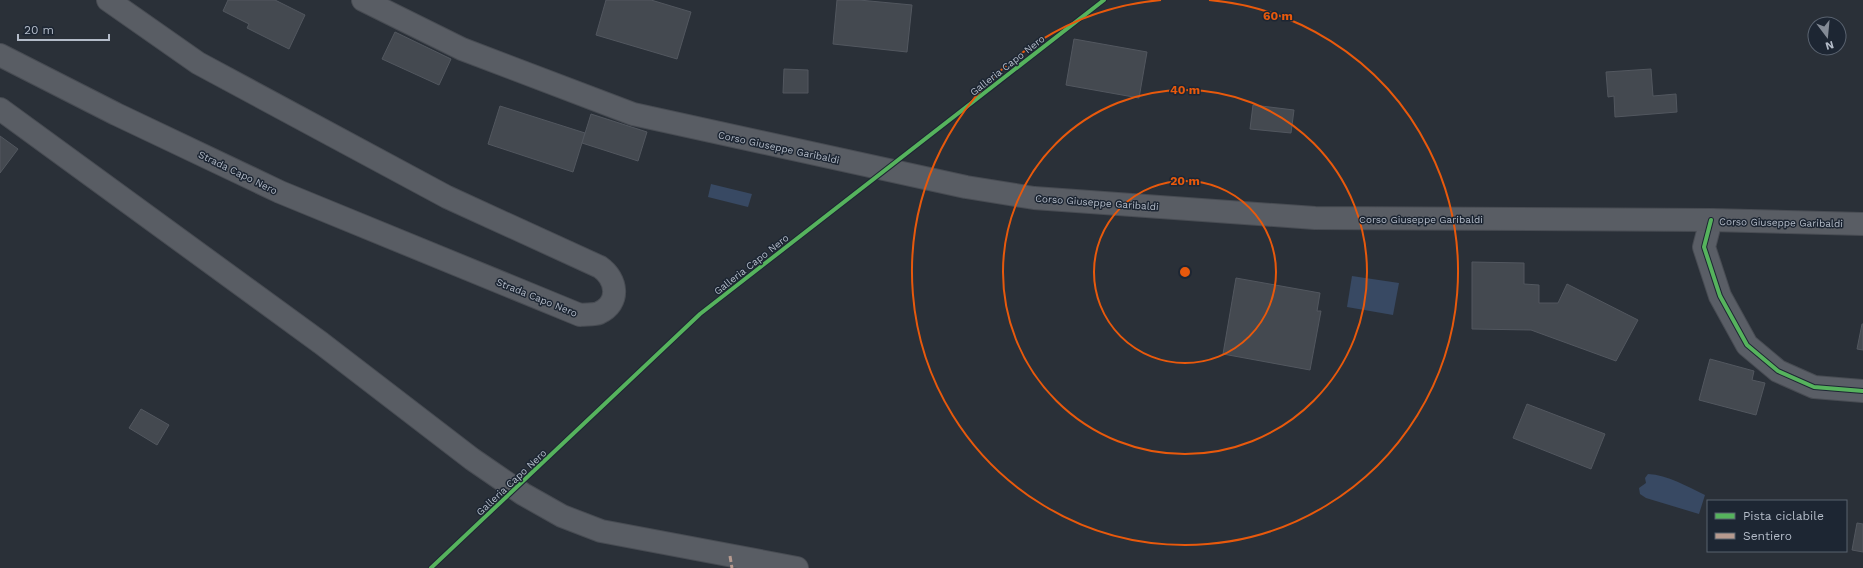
<svg xmlns="http://www.w3.org/2000/svg" width="1863" height="568" font-family="'Work Sans',sans-serif">
  <style>
    .water { fill: #384963 }
    .building { fill: #444950; stroke: #52575f }
    .lines { fill: none; stroke-linecap: round; stroke-linejoin: round }
    .minor-casing { stroke: #484c53; stroke-width: 24 }
    .secondary-casing { stroke: #484c53; stroke-width: 24 }
    .minor { stroke: #5a5e66; stroke-width: 22 }
    .secondary { stroke: #595d64; stroke-width: 22 }
    .quiet { stroke: #b69a8f; stroke-width: 3; stroke-dasharray: 6 3; stroke-linecap: butt }
    .cycleway-casing { stroke: #1d2633; stroke-width: 6 }
    .cycleway { stroke: #56b35d; stroke-width: 4 }
    .ring { fill: none; stroke: #e8590c; stroke-width: 2 }
    .labels { text-anchor: middle; stroke-width: 3; stroke-linejoin: round; paint-order: stroke }
    .street-label { font-size: 10px; fill: #b4bcc9; stroke: #1d2633 }
    .centre { fill: #e8590c; stroke: #1d2633; stroke-width: 2 }
    .ring-label { font-size: 12px; text-anchor: middle; font-weight: bold; fill: #e8590c; stroke: #1d2633; stroke-width: 3; stroke-linejoin: round; paint-order: stroke }
  </style>
  <rect width="100%" height="100%" fill="#2a3038"/>
  <g class="water">
    <path d="M711 184 752 194 748 207 708 197Z"/>
    <path d="M1352 276 1399 283 1393 315 1347 307Z"/>
    <path d="M1648 474C1668 475 1686 486 1705 495L1699 514 1646 498 1640 494 1639 488 1646 483 1645 478Z"/>
  </g>
  <g class="building">
    <path d="M228 0H275L305 15 289 49 247 28 249 24 223 11Z"/>
    <path d="M606 0H651L691 12 677 59 596 35Z"/>
    <path d="M837 0H859L912 5 907 52 833 44Z"/>
    <path d="M395 32 451 59 439 85 382 59Z"/>
    <path d="M1074 39 1147 52 1139 98 1066 85Z"/>
    <path d="M784 69 808 70V93H783Z"/>
    <path d="M1651 69 1653 96 1676 94 1677 112 1615 117 1614 96 1608 97 1606 72Z"/>
    <path d="M1253 105 1294 110 1291 133 1250 129Z"/>
    <path d="M500 106 585 133 573 172 488 144Z"/>
    <path d="M591 114 647 132 638 161 582 143Z"/>
    <path d="M0 136 18 149 0 173Z"/>
    <path d="M1472 262 1524 263V284L1539 285V303H1558L1567 284 1638 320 1616 361 1531 330 1472 329Z"/>
    <path d="M1236 278 1320 293 1317 311H1321L1310 370 1223 354Z"/>
    <path d="M1862 324H1863V350L1857 349Z"/>
    <path d="M1710 359 1754 371 1752 380 1765 383 1756 415 1699 400Z"/>
    <path d="M1527 404 1605 434 1591 469 1513 438Z"/>
    <path d="M141 409 169 425 157 445 129 428Z"/>
    <path d="M1857 523 1863 524V552L1852 550Z"/>
  </g>
  <g class="lines">
    <g class="minor-casing">
      <path id="minor" d="M1711 220 1704 247 1720 296 1747 345 1778 371 1814 387 1863 391"/>
    </g>
    <g class="secondary-casing">
      <g id="secondary">
        <path d="M363 0 462 49 633 114 966 187 1034 198 1315 218 1711 220 1863 224"/>
        <path d="M0 55 116 114 280 192 580 315C586 314 594 315 599 313 621 303 617 279 600 267L447 197 198 63 108 0"/>
        <path d="M0 109 321 343 472 459 523 494 562 516 601 531 797 568"/>
      </g>
    </g>
    <use href="#minor" class="minor"/>
    <use href="#secondary" class="secondary"/>
    <path class="quiet" d="M730 556 732 568"/>
    <g class="cycleway-casing">
      <g id="cycleway">
        <path d="M1711 220 1704 247 1720 296 1747 345 1778 371 1814 387 1863 391"/>
        <path d="M431 568 700 314 1104 0"/>
      </g>
    </g>
    <use href="#cycleway" class="cycleway"/>
  </g>
  <g class="ring">
    <circle cx="1185" cy="272" r="91"/>
    <circle cx="1185" cy="272" r="182"/>
    <path d="M1209 0A273 273 0 1 1 1161 0"/>
  </g>
  <g class="labels">
    <g class="street-label">
      <text transform="translate(1007 65) rotate(-38)" y="4">Galleria Capo Nero</text>
      <text transform="translate(779 147) rotate(12)" y="4">Corso Giuseppe Garibaldi</text>
      <text transform="translate(238 172) rotate(26)" y="4">Strada Capo Nero</text>
      <text transform="translate(1097 202) rotate(4)" y="4">Corso Giuseppe Garibaldi</text>
      <text x="1421" y="223">Corso Giuseppe Garibaldi</text>
      <text transform="translate(1781 222) rotate(1)" y="4">Corso Giuseppe Garibaldi</text>
      <text transform="translate(751 264) rotate(-38)" y="4">Galleria Capo Nero</text>
      <text transform="translate(537 297) rotate(22)" y="4">Strada Capo Nero</text>
      <text transform="translate(511 482) rotate(-43)" y="4">Galleria Capo Nero</text>
    </g>
  </g>
  <circle cx="1185" cy="272" r="6" class="centre"/>
  <g class="ring-label">
    <text x="1278" y="20">60 m</text>
    <text x="1185" y="94">40 m</text>
    <text x="1185" y="185">20 m</text>
  </g>
  <rect x="1707" y="500" width="140" height="52" fill="#1d2633" stroke="#59626f"/>
  <rect x="1715" y="513" width="20" height="6" fill="#56b35d" stroke="#59626f"/>
  <text x="1743" y="520" font-size="12" fill="#b4bcc9">Pista ciclabile</text>
  <rect x="1715" y="533" width="20" height="6" fill="#b69a8f" stroke="#59626f"/>
  <text x="1743" y="540" font-size="12" fill="#b4bcc9">Sentiero</text>
  <g transform="translate(1827 36) rotate(164)"><circle r="19" fill="#1d2633" stroke="#59626f"/>
  <path d="M0-3L7 15L0 10L-7 15Z" fill="#848b96"/>
  <text y="-6" font-size="11" font-weight="bold" text-anchor="middle" fill="#b4bcc9">N</text>
  </g>
  <path d="M18 34v6h91v-6" fill="none" stroke="#b4bcc9" stroke-width="2"/>
  <text x="24" y="34" font-size="12" fill="#b4bcc9" stroke="#1d2633" stroke-width="3" paint-order="stroke">20 m</text>
</svg>
